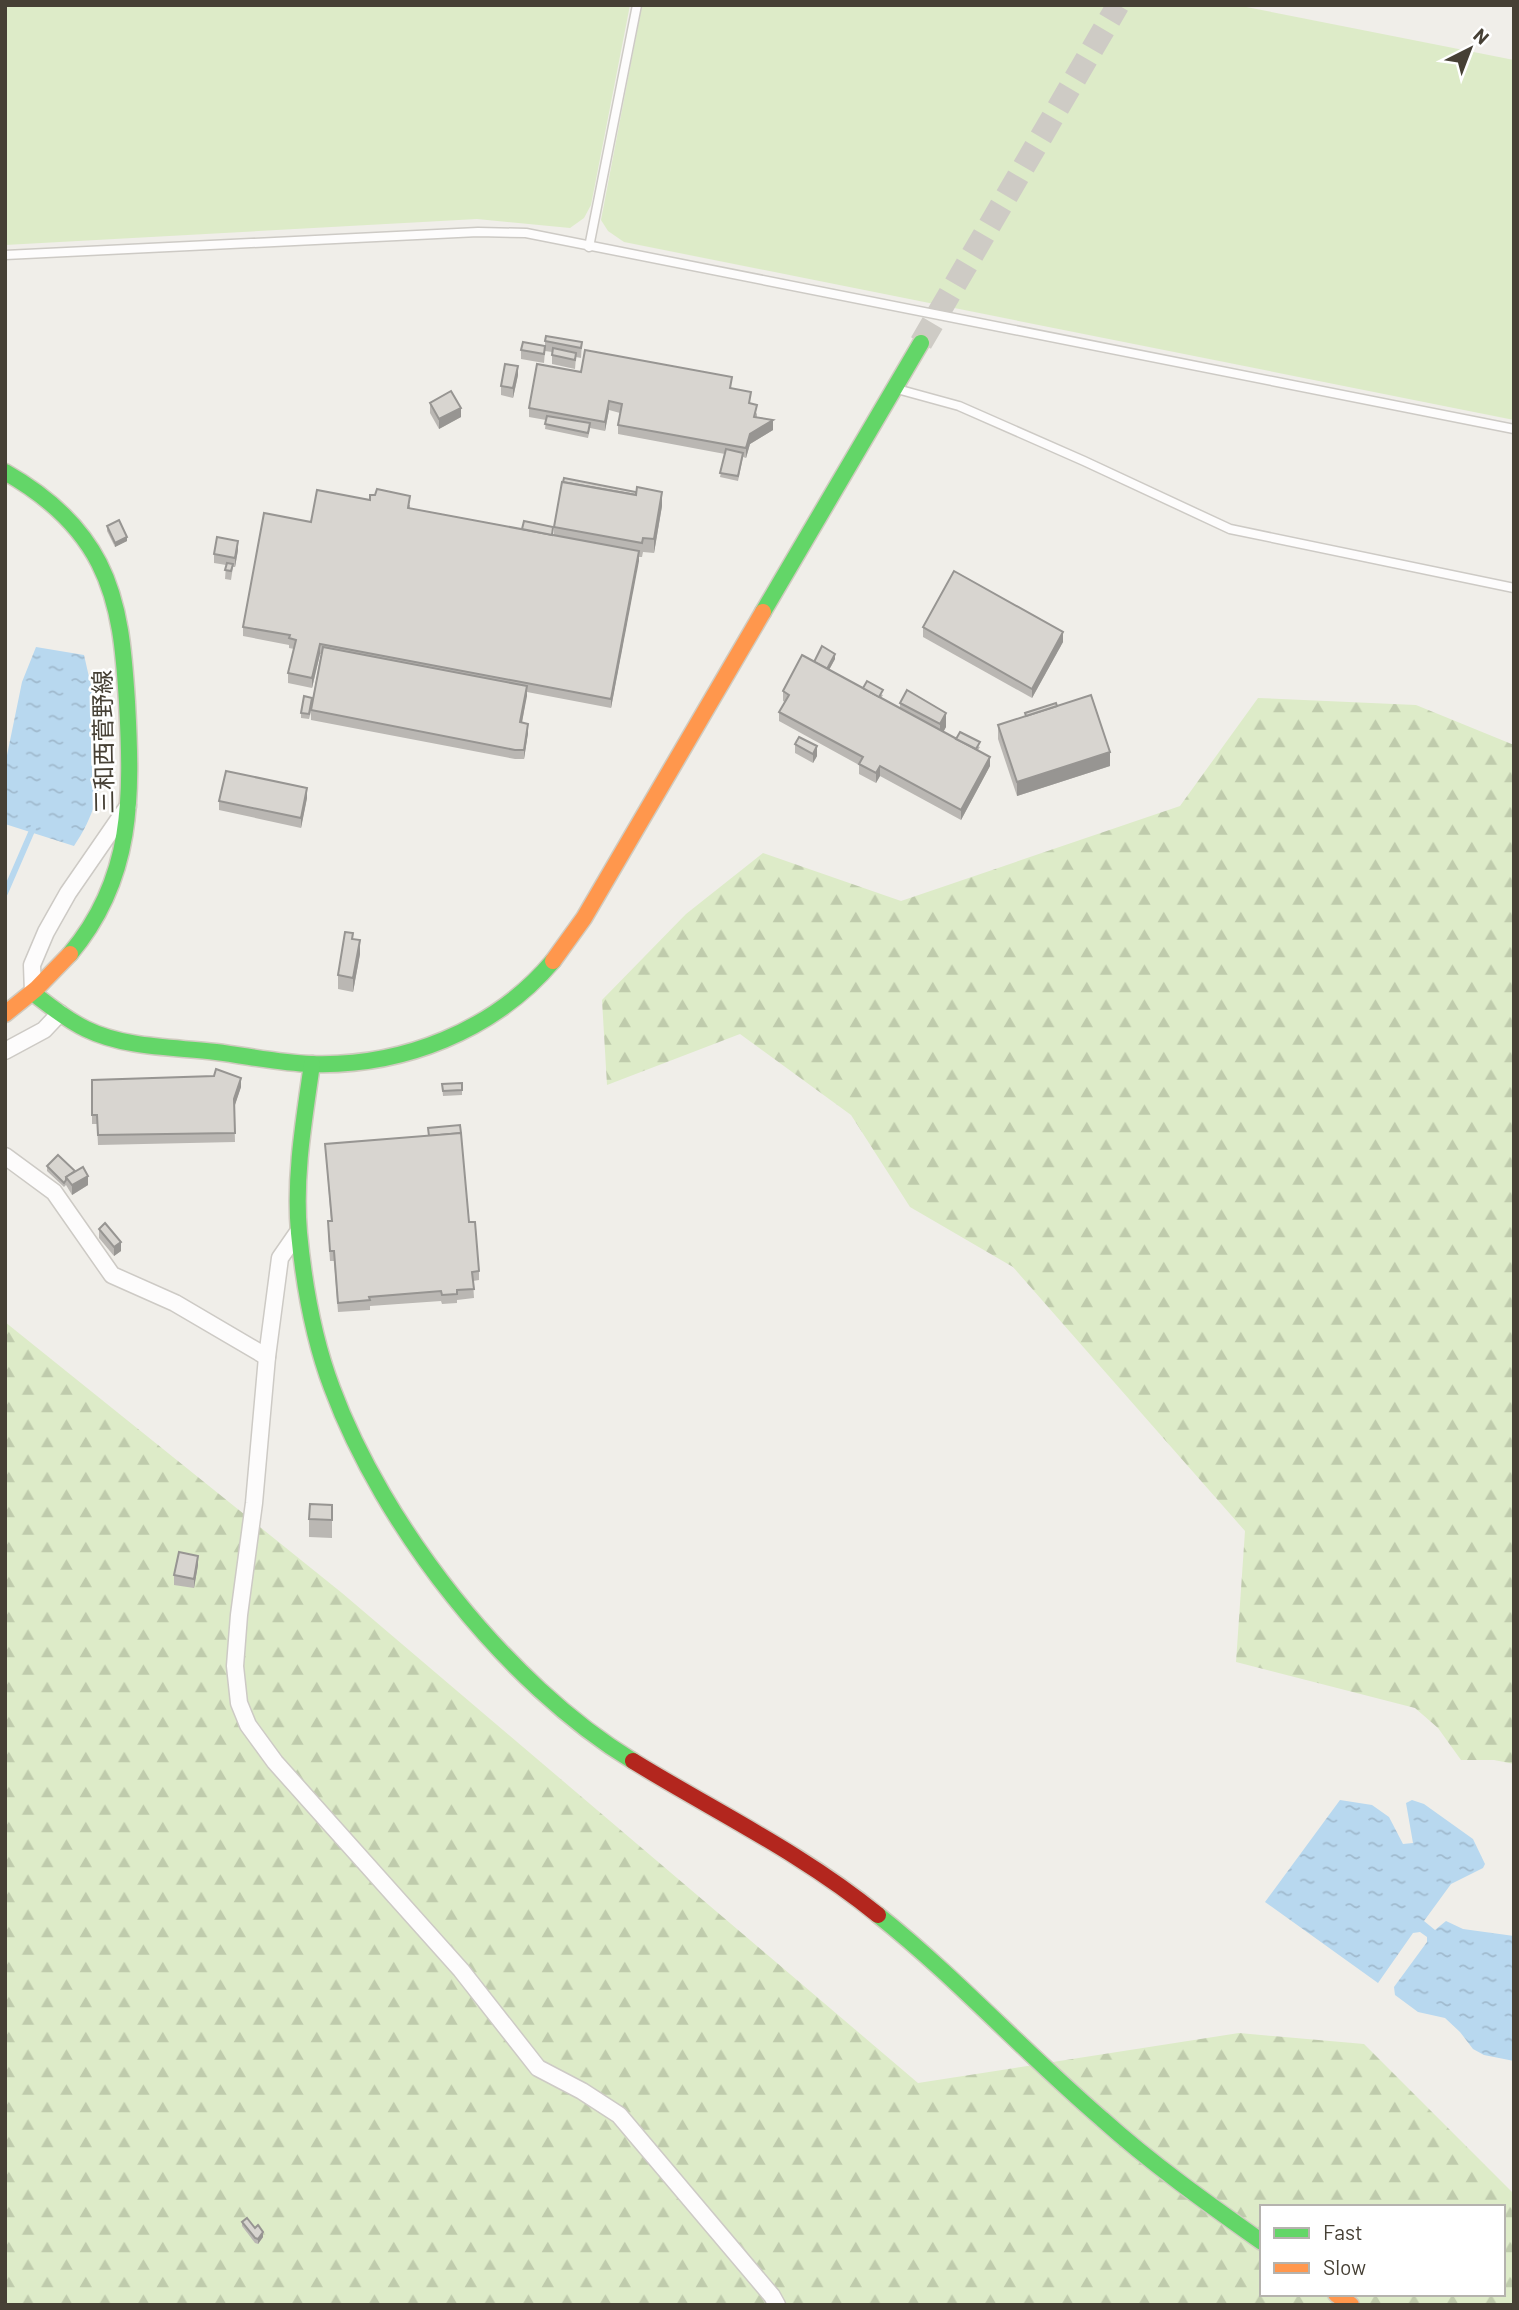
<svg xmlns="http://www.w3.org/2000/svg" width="1519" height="2310" font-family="Barlow,'Noto Sans JP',sans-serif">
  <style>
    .green { fill: #ddebc8 }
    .forest { fill: url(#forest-firs); fill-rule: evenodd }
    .water { fill: url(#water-ripples) }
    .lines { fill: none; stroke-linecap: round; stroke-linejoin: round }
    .stream { stroke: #b8d8ef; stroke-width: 6 }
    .secondary-tunnel { stroke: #cecbc5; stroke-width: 23; stroke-dasharray: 23 11; stroke-linecap: butt }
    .lane-casing { stroke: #cdcac5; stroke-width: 11 }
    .street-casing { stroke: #cdcac5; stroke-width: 19 }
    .fast-casing { stroke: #d0cbc0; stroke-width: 19 }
    .slow-casing { stroke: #d0cbc0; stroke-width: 19 }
    .jam-casing { stroke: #d0cbc0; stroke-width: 19 }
    .lane { stroke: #fdfcfc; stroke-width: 8 }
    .street { stroke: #fdfcfc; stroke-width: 16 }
    .fast { stroke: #63d668; stroke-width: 16 }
    .slow { stroke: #ff974d; stroke-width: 16 }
    .jam { stroke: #b3261e; stroke-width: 16 }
    .wall { fill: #bab7b3 }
    .shaded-wall { fill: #979592 }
    .building { fill: #d8d5d0; stroke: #979592; stroke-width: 2 }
    .labels { text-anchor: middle; stroke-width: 5; stroke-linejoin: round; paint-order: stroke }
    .street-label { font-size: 24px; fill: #464035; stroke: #fff }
  </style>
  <defs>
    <pattern id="forest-firs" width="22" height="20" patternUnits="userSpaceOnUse" patternTransform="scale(1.75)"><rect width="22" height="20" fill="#ddebc8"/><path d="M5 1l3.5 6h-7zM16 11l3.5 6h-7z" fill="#bfcbac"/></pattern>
    <pattern id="water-ripples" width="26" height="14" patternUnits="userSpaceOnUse" patternTransform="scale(1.75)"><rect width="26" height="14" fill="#b8d8ef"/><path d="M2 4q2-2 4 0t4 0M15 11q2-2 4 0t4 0" fill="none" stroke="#a0bace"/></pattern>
  </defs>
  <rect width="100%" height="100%" fill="#f0eee9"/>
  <g class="green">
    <path d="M5 5H630L591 205 584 218 570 228 477 219 5 245Z"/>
    <path d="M642 5H1236L1514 60V420L624 242 608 231 601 220Z"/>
  </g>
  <g class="forest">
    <path d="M1258 698 1416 705 1514 745V1764L1494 1760H1461L1438 1728 1415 1708 1236 1662 1245 1531 1013 1267 910 1207 851 1115 740 1034 607 1085 602 1000 686 914 763 853 901 901 1180 806Z"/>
    <path d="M5 1322 342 1593 918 2083 1239 2033 1364 2044 1514 2194V2305H5ZM1262 2207H1503V2294H1262Z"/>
  </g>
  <g class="water">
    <path d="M36 647 84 655C100 726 118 781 74 846L5 824V765L22 682Z"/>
    <path d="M1340 1800 1372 1805 1389 1817 1403 1844 1413 1843 1406 1803 1412 1800 1424 1804 1473 1839 1485 1864 1483 1868 1451 1884 1424 1921 1435 1930 1446 1921 1463 1929 1514 1936V2061L1484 2055 1473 2049 1460 2032 1445 2018 1418 2012 1395 1995 1394 1987 1427 1942V1937L1420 1932 1413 1933 1378 1983 1265 1902Z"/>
  </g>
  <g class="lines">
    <path class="stream" d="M5 893 34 826"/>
    <path class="secondary-tunnel" d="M921 343 1118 5"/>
    <g class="lane-casing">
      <g id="lane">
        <path d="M589 247 637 5"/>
        <path d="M5 255 478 232 526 233 1514 429"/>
        <path d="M897 389 959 406 1084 461 1230 529 1514 588"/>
      </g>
    </g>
    <g class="street-casing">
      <g id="street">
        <path d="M33 993 32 965 46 932 68 893 128 806"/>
        <path d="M5 1051 44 1030 60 1013"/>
        <path d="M5 1156 54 1192 112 1275 175 1303 267 1357"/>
        <path d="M298 1232 280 1258 267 1357 254 1503 239 1615 235 1666 239 1703 248 1725 275 1762 461 1970 538 2068 582 2091 619 2115 772 2296 777 2305"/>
      </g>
    </g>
    <g class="fast-casing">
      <g id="fast">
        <path d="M5 472C44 494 78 522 99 563 121 606 124 655 127 702 132 796 134 878 70 954"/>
        <path d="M763 612 921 343"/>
        <path d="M33 993C50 1006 67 1020 86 1029 125 1048 173 1047 216 1052 248 1056 280 1063 311 1064 402 1067 494 1031 553 961"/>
        <path d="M312 1064C304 1120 294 1176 299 1233 304 1285 313 1338 332 1388 383 1526 506 1684 633 1761"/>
        <path d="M878 1915C957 1978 1025 2053 1102 2119 1152 2164 1207 2203 1262 2242"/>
      </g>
    </g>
    <g class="slow-casing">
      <g id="slow">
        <path d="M553 961 584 918 763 612"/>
        <path d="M5 1014 36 989 70 954"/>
        <path d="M1336 2294 1351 2305"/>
      </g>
    </g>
    <g class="jam-casing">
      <path id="jam" d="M633 1761C716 1812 802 1853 878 1915"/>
    </g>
    <use href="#lane" class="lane"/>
    <use href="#street" class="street"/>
    <use href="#fast" class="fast"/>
    <use href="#slow" class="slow"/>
    <use href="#jam" class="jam"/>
  </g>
  <g class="wall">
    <path d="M545 341 582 342 581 358 576 357 575 369 552 364V352L545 351 544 363 521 359V350L545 346Z"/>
    <path d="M581 372 732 388 751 404 757 414V417L773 430 750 444 746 458 743 457 738 481 720 477 725 454 618 434V425L620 413 609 410 605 431 590 428 588 438 545 429 546 420 529 417V408Z"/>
    <path d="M518 375 513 398 501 395V386Z"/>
    <path d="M430 403 461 417 439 429 430 413Z"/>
    <path d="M370 500 410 505V508L554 535V527L662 506 654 553 643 552 642 557H639L611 708 527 692 522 723 528 733 524 759H515L311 720V712L309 719 301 718V713L312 702 321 654H320L312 688 288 683V673L294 649 289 648V645L243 636V627L311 522Z"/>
    <path d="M107 526 127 541 115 547 107 531Z"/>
    <path d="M238 550 235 567H233L231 580 225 579 226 565 214 563V554Z"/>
    <path d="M923 627 1063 642 1032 698 923 637Z"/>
    <path d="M835 659 829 670 863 688 883 695 881 698 900 708V703L946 727 943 732 956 739 980 747 978 750 990 766 961 820 880 776 876 783 859 774V765L779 721V712L785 702 783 701V691L814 662Z"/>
    <path d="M1057 706 1110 766 1017 796 998 739V725L1025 716V713Z"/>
    <path d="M795 744 817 756 813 763 795 753Z"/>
    <path d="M307 798 301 828 219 810V801Z"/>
    <path d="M353 939 360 954 353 992 338 989V975Z"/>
    <path d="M92 1080 241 1087 234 1107 235 1142 98 1145 97 1124H92Z"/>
    <path d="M462 1083V1095L443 1096 442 1084Z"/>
    <path d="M325 1144 469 1222 479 1271V1280L473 1281 474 1298 457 1300V1303L442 1304 441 1301 370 1306V1310L338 1312 334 1261H330L328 1230V1221H331Z"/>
    <path d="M47 1166 88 1185 72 1195 66 1185 64 1187 47 1171Z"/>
    <path d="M99 1229 121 1251 114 1256 99 1238Z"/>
    <path d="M332 1505V1538L309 1537V1519Z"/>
    <path d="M198 1565 194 1588 174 1585V1575Z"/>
    <path d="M242 2222 255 2228 263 2237 258 2244 255 2243 242 2226Z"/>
  </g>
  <g class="shaded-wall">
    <path d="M518 366V375L513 398V388Z"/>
    <path d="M609 401V410L605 431V422Z"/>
    <path d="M461 408V417L439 429V419Z"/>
    <path d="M773 420V430L750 444 746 458V448L750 434Z"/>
    <path d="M662 492V506L654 553V539Z"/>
    <path d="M127 537V541L115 547V543Z"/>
    <path d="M238 541V550L235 567V558Z"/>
    <path d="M639 551V561L611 708V699Z"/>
    <path d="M1063 632V642L1032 698V689Z"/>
    <path d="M320 644V654L312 688V678Z"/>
    <path d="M835 654V659L825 677V672Z"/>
    <path d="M527 686V696L520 732V722Z"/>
    <path d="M946 713V727L940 738V724Z"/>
    <path d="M528 724V733L524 759V750Z"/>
    <path d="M817 746V756L813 763V754Z"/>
    <path d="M1110 752V766L1017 796V782Z"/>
    <path d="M990 757V766L961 820V810Z"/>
    <path d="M880 766V776L876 783V773Z"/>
    <path d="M307 788V798L301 828V818Z"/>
    <path d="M360 940V954L353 992V978Z"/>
    <path d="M241 1078V1087L234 1108V1099Z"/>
    <path d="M88 1176V1185L72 1195V1185Z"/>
    <path d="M121 1242V1251L114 1256V1247Z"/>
    <path d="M198 1556V1565L194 1588V1579Z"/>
    <path d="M263 2232V2237L258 2244V2239Z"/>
  </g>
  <g class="building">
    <path d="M546 336 582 342 581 348 545 341Z"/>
    <path d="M523 342 545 346 544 354 521 350Z"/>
    <path d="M553 348 576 353 575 360 552 355Z"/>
    <path d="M585 350 732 377 730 388 751 392 749 403 757 405 754 417 773 420 750 434 746 448 618 425 622 404 609 401 605 422 529 408 537 364 581 372Z"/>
    <path d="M505 364 518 366 513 388 501 386Z"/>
    <path d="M451 391 461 408 439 419 430 403Z"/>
    <path d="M547 416 590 423 588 433 545 424Z"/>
    <path d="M726 449 743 453 738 476 720 473Z"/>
    <path d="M564 478 636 492V495L563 482Z"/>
    <path d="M562 482 636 495 637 487 662 492 654 539 643 538 642 543 554 527Z"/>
    <path d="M377 489 410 496 408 508 639 551 611 699 320 644 312 678 288 673 296 640 289 638 290 635 243 627 264 513 311 522 317 490 370 500V495H375Z"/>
    <path d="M119 520 127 537 115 543 107 526Z"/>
    <path d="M524 521 553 527 552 535 522 529Z"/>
    <path d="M217 537 238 541 235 558 214 554Z"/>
    <path d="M227 563 233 564 231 571 225 570Z"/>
    <path d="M954 571 1063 632 1032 689 923 627Z"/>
    <path d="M822 646 835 654 827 669 814 662Z"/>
    <path d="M323 647 527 686 520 722 528 724 524 750H515L311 710Z"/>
    <path d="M802 655 990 757 961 810 880 766 876 773 859 764 863 757 779 712 789 695 783 691Z"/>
    <path d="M867 681 883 690 879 697 863 688Z"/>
    <path d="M907 690 946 713 940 724 900 703Z"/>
    <path d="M1091 695 1110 752 1017 782 998 725Z"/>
    <path d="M304 696 312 698 309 714 301 713Z"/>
    <path d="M1056 703 1057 706 1026 716 1025 713Z"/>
    <path d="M960 732 980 742 976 749 956 739Z"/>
    <path d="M799 737 817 746 813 754 795 744Z"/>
    <path d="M226 771 307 788 301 818 219 801Z"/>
    <path d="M345 932 353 933 352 939 360 940 353 978 338 975Z"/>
    <path d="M216 1069 241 1078 234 1099 235 1133 98 1135 97 1115H92V1080L214 1076Z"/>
    <path d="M462 1083V1090L443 1091 442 1084Z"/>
    <path d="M460 1125 461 1133 429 1136 428 1128Z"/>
    <path d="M461 1133 469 1222H475L479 1271 472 1272 474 1289 457 1290V1294L442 1295 441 1291 369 1297 370 1300 338 1303 334 1251H330L328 1221H332L325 1144Z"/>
    <path d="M58 1155 75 1171 66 1177V1180L64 1183 47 1166Z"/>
    <path d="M83 1167 88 1176 72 1185 66 1177Z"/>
    <path d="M105 1223 121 1242 114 1247 99 1229Z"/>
    <path d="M310 1504 332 1505V1520L309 1519Z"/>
    <path d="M179 1552 198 1556 194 1579 174 1575Z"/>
    <path d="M247 2218 255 2228 258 2225 263 2232 258 2239 255 2238 242 2222Z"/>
  </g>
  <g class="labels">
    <g class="street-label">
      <text transform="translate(104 742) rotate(-91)" y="8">三和西菅野線</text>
    </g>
  </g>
  <rect width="1519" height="2310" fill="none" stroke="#464035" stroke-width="14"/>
  <rect x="1260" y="2205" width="245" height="91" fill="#ffffff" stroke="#b5b3ae" stroke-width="2"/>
  <rect x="1274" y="2228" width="35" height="10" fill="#63d668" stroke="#b5b3ae" stroke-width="2"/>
  <text x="1323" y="2240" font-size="21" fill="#464035">Fast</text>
  <rect x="1274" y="2263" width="35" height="10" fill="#ff974d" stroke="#b5b3ae" stroke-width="2"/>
  <text x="1323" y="2275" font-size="21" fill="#464035">Slow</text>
  <g transform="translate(1470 49) rotate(42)" stroke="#ffffff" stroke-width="5" paint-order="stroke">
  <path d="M0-5L12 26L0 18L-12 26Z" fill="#464035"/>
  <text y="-10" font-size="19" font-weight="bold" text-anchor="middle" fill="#464035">N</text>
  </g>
</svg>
